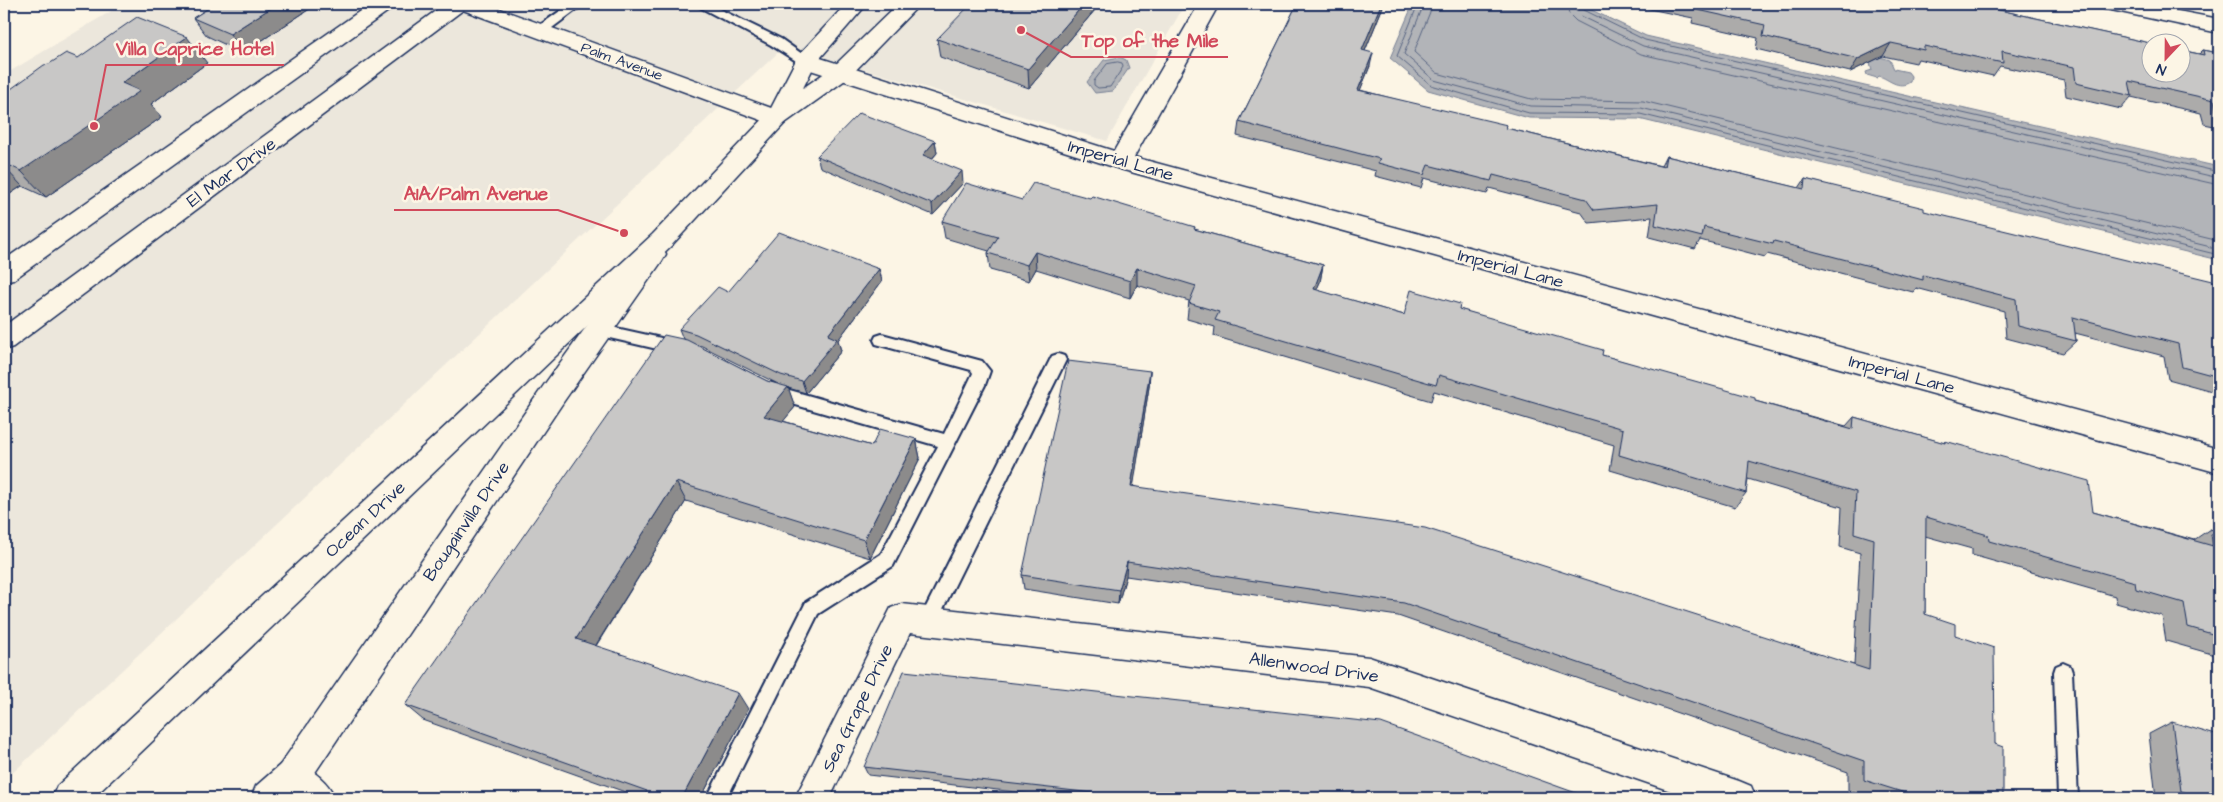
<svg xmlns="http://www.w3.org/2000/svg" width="2223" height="802" font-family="'Architects Daughter',sans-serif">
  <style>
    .built { fill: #ece7dc }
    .water { fill: #b2b4b8; stroke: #767f94 }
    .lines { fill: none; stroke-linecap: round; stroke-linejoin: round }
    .shore { stroke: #576482; stroke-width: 1 }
    .service-casing { stroke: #1b2f5e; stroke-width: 4 }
    .minor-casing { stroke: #1b2f5e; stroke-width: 3 }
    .tertiary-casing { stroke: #1b2f5e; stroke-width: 3 }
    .primary-casing { stroke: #1b2f5e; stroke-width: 3 }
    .service { fill: #fcf5e5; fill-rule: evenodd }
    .minor { fill: #fcf5e5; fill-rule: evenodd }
    .tertiary { fill: #fcf5e5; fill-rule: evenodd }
    .primary { fill: #fcf5e5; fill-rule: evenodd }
    .wall { fill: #acabaa; stroke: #1b2f5e; fill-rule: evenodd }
    .shaded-wall { fill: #8c8b8b; stroke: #1b2f5e }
    .building { fill: #c8c7c6; stroke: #1b2f5e }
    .labels { text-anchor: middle; stroke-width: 5; stroke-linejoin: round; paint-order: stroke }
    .far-street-label { font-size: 15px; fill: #1b2f5e; stroke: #fcf5e5 }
    .street-label { font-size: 18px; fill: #1b2f5e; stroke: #fcf5e5 }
    .leader { fill: none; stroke: #d1495b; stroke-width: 2 }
    .callout-dot { fill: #d1495b; stroke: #fcf5e5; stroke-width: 2 }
    .callout-label { font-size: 19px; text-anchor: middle; font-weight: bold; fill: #d1495b; stroke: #fcf5e5; stroke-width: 5; stroke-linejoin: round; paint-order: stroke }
  </style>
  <rect width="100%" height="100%" fill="#fcf5e5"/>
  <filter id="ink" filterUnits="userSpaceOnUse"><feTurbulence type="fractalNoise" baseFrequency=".02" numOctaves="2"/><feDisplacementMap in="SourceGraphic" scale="10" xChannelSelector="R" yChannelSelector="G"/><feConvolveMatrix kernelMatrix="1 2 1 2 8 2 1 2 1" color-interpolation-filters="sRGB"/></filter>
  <g filter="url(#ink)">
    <path class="built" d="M123 4H1185L1107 141 785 46 4 781V75Z"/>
    <g class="water">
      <path d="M1413 4H1579L1646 36 2219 167V260L1639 119 1529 118 1428 90 1390 58Z"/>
      <path d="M1877 56 1890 60 1894 69 1908 72 1911 76 1910 82C1898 90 1889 79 1879 76L1877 78 1867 75 1866 72 1872 70 1869 59Z"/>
      <path d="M1120 57 1126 60 1129 68 1113 91 1095 93 1087 82 1104 60Z"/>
    </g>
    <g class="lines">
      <g class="shore">
        <path d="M1418 4 1397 56 1431 85 1529 113 1640 114 2219 255"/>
        <path d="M1424 4 1404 54 1434 80 1530 106 1641 108 2219 249"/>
        <path d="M1431 4 1430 12 1414 52 1437 73 1531 99 1643 101 2219 241"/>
        <path d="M1567 4 1569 14 1576 21 1641 54 2219 185"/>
        <path d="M1575 4 1576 11 1581 16 1643 46 2219 178"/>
        <path d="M1581 4 1584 10 1645 40 2219 172"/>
        <path d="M1118 62 1122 63 1123 67 1110 87 1098 88 1094 85V81L1107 64Z"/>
      </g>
      <g class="service-casing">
        <g id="service">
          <path d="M570 4H584L544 34H536L534 31 536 28Z"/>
          <path d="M694 4H709L781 39 812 61 806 65 801 64 771 45Z"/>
          <path d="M598 324 679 342 685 344 687 348 685 352 679 354 592 334 590 330 592 326Z"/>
          <path d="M882 334 982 361 990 371 985 385 893 566 818 614 727 798H707L806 602 881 554 938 446 775 399 766 394 764 389 766 384 772 383 786 389 944 434 973 373 971 370 876 344 874 340 876 336Z"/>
          <path d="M1058 354 1064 356 1066 360 934 627 928 629 922 627 919 621 922 615 1050 360 1052 356Z"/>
          <path d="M2063 663 2070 666 2072 672 2078 798H2058L2054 672 2056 666Z"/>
        </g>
      </g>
      <g class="minor-casing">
        <g id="minor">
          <path d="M370 4H394L391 9 13 280 4 282V260Z"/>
          <path d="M445 4H486L785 113 788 118 785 123 777 126 769 123 463 10 13 347 4 350V326Z"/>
          <path d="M1199 4H1219L1134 157 2219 449V473L1120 169 798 66 795 61 798 56 806 54 814 56 1114 151Z"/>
          <path d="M2101 4H2142L2219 19V33L2111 10 2104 9Z"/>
          <path d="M902 604 1369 657 1739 781 1751 786 1756 798H1691L1369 687 910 633 830 798H795L891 608Z"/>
          <path d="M292 760C310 768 328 780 335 798 308 798 287 802 275 777L280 765Z"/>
        </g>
      </g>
      <g class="tertiary-casing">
        <path id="tertiary" d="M653 245 662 247 666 254 662 261 564 401 304 789 293 798H251L256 786 280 765 544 385 644 247Z"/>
      </g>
      <g class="primary-casing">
        <path id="primary" d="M846 4H867L815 64 803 88 832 68 898 4H920L848 78 785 123 671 246 93 798H52L57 786 653 234 768 114 798 56Z"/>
      </g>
      <use href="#service" class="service"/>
      <use href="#minor" class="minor"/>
      <use href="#tertiary" class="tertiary"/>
      <use href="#primary" class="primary"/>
    </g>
    <g class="wall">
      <path d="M215 4H317L243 53 207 36 193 18Z"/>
      <path d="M1100 4 1029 88 940 57 937 39Z"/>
      <path d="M1297 4H1384L1365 51 1370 66 1360 90 1506 128 1661 166 1666 156 1799 188 1805 179 2219 292V393L2168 379 2164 356 2075 333 2076 341 2063 353 2006 338 2004 311 1916 288 1913 292 1767 254 1765 257 1700 240 1695 249 1649 237 1652 217 1589 223 1581 212 1489 188 1487 194 1424 178 1421 188 1375 176 1376 171 1237 136 1239 122Z"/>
      <path d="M1634 4H1972L2199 54 2203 50 2219 53V127L2204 124 2201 113 2131 97 2121 109 2066 96 2064 80 2000 66 1993 76 1918 59 1916 63 1883 56 1850 72 1756 49 1758 38 1692 23 1693 18 1635 6Z"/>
      <path d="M78 58 207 63 151 104 162 117 46 197 22 186 4 198V94Z"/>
      <path d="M935 141 937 153 932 159 963 183 933 215 820 167 817 156Z"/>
      <path d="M1022 200 1195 227 1194 229 1323 265 1320 282 1316 290 1404 315 1459 309 1602 355 1755 401 1846 426 1854 417 1944 443 1945 441 2093 512 2194 540 2210 529 2219 532V656L2166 641 2162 616 2116 603 2115 596 1972 555V549L1925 536V614L1955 635 1995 744 2003 798H1871L1848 791V772L1398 616 1126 576 1118 604 1024 589 1022 575 1150 371 1149 387 1133 486 1854 665 1860 553 1840 547 1842 507 1748 479 1746 493 1735 507 1610 470 1614 445 1434 391 1431 401 1214 336 1215 327 1187 319 1189 301 1137 285 1130 298 1036 269 1029 281 990 270 988 253 989 251 945 238 942 221Z"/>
      <path d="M879 269 882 281 838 340 841 351 806 393 788 388 795 407 783 421 872 446 916 439 920 458 870 558 686 501 596 646 748 709 701 798H642L423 720 405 705 683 339 679 329 728 292ZM696 345 702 346 780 385 767 381Z"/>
      <path d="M2172 722 2219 798H2156L2149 734Z"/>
      <path d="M864 767 1590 798H1067L868 775Z"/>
    </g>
    <g class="shaded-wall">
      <path d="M277 4H317L243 53 230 34Z"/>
      <path d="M1084 4H1100L1029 88 1028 69Z"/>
      <path d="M1381 4H1384L1360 63 1362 50Z"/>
      <path d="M187 37 207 63 151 104 162 117 46 197 21 171 122 83Z"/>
      <path d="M1891 43 1883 56 1850 72 1858 59Z"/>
      <path d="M1373 53 1370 66 1355 103 1358 90Z"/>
      <path d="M935 141 937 153 925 166 923 155Z"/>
      <path d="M4 167 22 186 4 198Z"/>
      <path d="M962 171 963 183 933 215 932 204Z"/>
      <path d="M1035 252 1036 269 1029 281 1027 265Z"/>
      <path d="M1323 265 1320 282 1310 306 1314 289Z"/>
      <path d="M1137 268V285L1130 298V281Z"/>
      <path d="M879 269 882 281 838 340 841 351 806 393 802 381 828 335Z"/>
      <path d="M1150 371 1149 387 1131 501V486Z"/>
      <path d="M788 387 795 407 772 435 764 416Z"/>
      <path d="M916 439 920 458 870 558 864 540Z"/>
      <path d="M676 482 686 501 589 656 576 639Z"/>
      <path d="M1127 562 1126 576 1118 604 1119 590Z"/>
      <path d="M738 693 748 709 701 798H682Z"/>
    </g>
    <g class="building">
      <path d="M215 4H277L230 34 193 18Z"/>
      <path d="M971 4H1084L1028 69 937 39Z"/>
      <path d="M1297 4H1381L1362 50 1373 53 1358 90 1507 125 1506 128 1664 167 1666 156 1804 189 1805 179 1924 208V211L2217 282 2219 292V377L2182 367 2178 344 2073 317 2076 341 2018 326 2016 299 1923 275V280L1774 241 1773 244 1704 227 1702 237 1655 225 1658 204 1594 210 1586 199 1493 175 1491 181 1428 165 1424 175 1378 163 1380 159 1239 122Z"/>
      <path d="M1695 4H1972L2150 43V72H2180V50L2204 55 2203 50 2219 53V112L2216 111 2214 100 2129 81 2132 96 2076 83 2074 67 2002 51 2003 63 1924 46V50L1891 43 1858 59 1763 36 1765 25 1698 10 1699 4Z"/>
      <path d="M137 17 187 37 122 83 140 91 21 171 4 163V94L44 65 49 64 66 53 78 58Z"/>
      <path d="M859 113 935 141 923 155 962 171 932 204 817 156Z"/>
      <path d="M966 183 1022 200 1033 183 1090 198 1092 196 1195 227 1194 229 1323 265 1314 289 1404 315 1411 290 1460 304 1459 309 1603 350 1602 355 1755 398V401L1853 429 1854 417 1945 443V441L2089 481 2093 512 2213 546 2210 529 2219 532V636L2188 627 2184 603 2136 589 2135 582 1989 541 1988 535 1926 517 1925 614 1955 624V635L1994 648 1995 744 2003 747V798H1921L1864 780V761L1404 603 1127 562 1119 590 1022 575 1068 361 1150 371 1131 486 1425 528 1869 670 1874 539 1854 533 1856 492 1749 461 1746 493 1619 455 1623 429 1439 375 1436 385 1215 320 1219 312 1189 303 1196 286 1137 268 1130 281 1035 252 1027 265 988 253 998 237 942 221Z"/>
      <path d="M779 232 879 269 828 335 837 339 802 381 781 375 696 334 679 329 718 287 728 292Z"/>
      <path d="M664 335 687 340 767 381 788 387 764 416 872 446 880 429 916 439 864 540 676 482 576 639 738 693 682 798H643L647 791 405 705Z"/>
      <path d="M904 671 1381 723 1590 798H1137L864 767Z"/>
      <path d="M2172 722 2219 736V798H2204L2181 791Z"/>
    </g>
  </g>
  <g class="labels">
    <g class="far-street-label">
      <text transform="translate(622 61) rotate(20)" y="5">Palm Avenue</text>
    </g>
    <g class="street-label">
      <text transform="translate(1121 160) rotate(16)" y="6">Imperial Lane</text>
      <text transform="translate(231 172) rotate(-36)" y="6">El Mar Drive</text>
      <text transform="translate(1511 268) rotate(15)" y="6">Imperial Lane</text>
      <text transform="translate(1902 374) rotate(15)" y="6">Imperial Lane</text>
      <text transform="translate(365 519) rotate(-43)" y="6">Ocean Drive</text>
      <text transform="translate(466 521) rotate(-56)" y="6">Bougainvilla Drive</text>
      <text transform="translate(1314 667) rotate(8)" y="6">Allenwood Drive</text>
      <text transform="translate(857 708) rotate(-64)" y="6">Sea Grape Drive</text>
    </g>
  </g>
  <path class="leader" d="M1021 30L1071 57H1228M94 126L106 65H284M624 233L558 210H394"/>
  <g class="callout-dot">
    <circle cx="1021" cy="30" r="5"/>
    <circle cx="94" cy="126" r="5"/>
    <circle cx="624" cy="233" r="5"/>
  </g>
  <g class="callout-label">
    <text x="1150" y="47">Top of the Mile</text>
    <text x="195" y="55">Villa Caprice Hotel</text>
    <text x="476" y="200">A1A/Palm Avenue</text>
  </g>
  <rect width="2223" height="802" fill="none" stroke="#fcf5e5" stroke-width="20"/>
  <rect x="10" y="10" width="2203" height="782" fill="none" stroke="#1b2f5e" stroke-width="2" filter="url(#ink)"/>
  <g transform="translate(2166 58) rotate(202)"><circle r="24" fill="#fcf5e5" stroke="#a2a6af"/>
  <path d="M0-4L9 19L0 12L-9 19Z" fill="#d1495b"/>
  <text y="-8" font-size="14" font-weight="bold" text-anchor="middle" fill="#1b2f5e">N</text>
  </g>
</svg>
